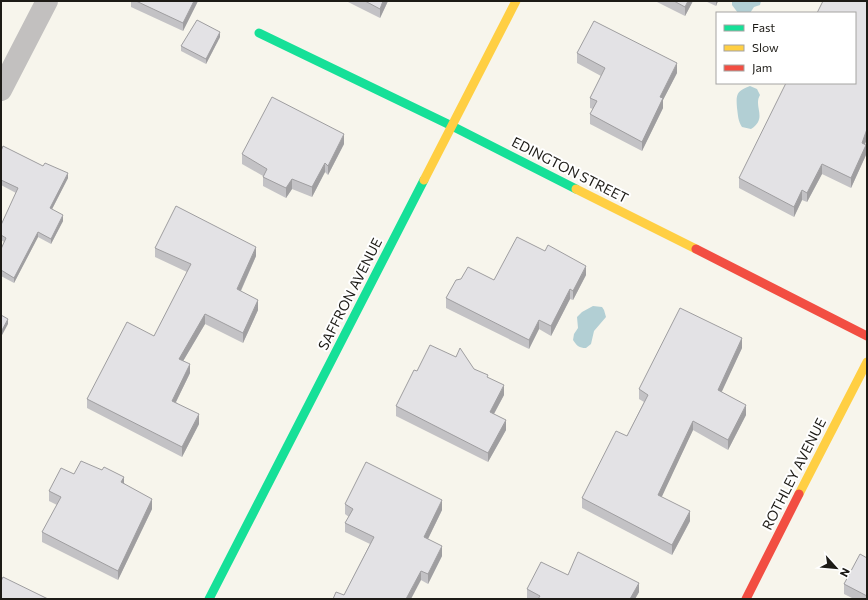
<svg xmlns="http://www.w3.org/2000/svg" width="868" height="600" font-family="Commissioner,sans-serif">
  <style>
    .water { fill: #b2cfd4 }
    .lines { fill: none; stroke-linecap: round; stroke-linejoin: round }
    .street { stroke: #c2c0bf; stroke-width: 22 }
    .fast { stroke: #16e098; stroke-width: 9 }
    .slow { stroke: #ffcf43; stroke-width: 9 }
    .jam { stroke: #f24e42; stroke-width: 9 }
    .wall { fill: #c3c2c5 }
    .shaded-wall { fill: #9f9ea0 }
    .building { fill: #e3e2e5; stroke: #9f9ea0 }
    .labels { text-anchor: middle; stroke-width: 4; stroke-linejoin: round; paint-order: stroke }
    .street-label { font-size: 14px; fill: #1d1b16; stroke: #fff }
  </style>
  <rect width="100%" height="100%" fill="#f7f5ec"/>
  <g class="water">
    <path d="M732 1H761L760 5 754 7 750 13H738L732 5Z"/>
    <path d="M750 86 757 89 760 95C753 107 768 118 751 129L742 127C738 121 738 115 737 108 736 95 736 91 750 86Z"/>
    <path d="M593 306 602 307 604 310 606 317 594 331 591 344 586 348C579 348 577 346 573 340L574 334 578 328 577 317 582 312Z"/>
  </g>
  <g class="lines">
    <path class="street" d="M1 90 47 1"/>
    <g class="fast">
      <path d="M259 33 452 126 576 189"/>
      <path d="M209 599 424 180"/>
    </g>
    <g class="slow">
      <path d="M424 180 516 1"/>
      <path d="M576 189 696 249"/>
      <path d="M799 494 867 362"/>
    </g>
    <g class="jam">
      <path d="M696 249 867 336"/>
      <path d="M746 599 799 494"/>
    </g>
  </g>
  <g class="wall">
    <path d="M131 1H198L183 31 131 7Z"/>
    <path d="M346 1H388L380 18Z"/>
    <path d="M655 1H693L685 16Z"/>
    <path d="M705 1H718L716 6Z"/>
    <path d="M220 37 206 64 181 51V46Z"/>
    <path d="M577 53 677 73 663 100V108L642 151 590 124V114L593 109 590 108V98L601 76 577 63Z"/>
    <path d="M855 83 866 155 851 188 822 174 807 202 802 200 794 217 739 188V178Z"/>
    <path d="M344 144 328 175 325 172 312 197 292 189 286 198 263 186V176L242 164V154Z"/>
    <path d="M1 151 68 178 52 209 63 221 51 244 38 237 14 283 1 276V249L4 242 1 240V225L16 193 1 185Z"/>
    <path d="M155 248 256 256 241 291 258 310 243 343 205 324 183 361 190 373 176 402 199 424 182 457 87 408V399L154 336 187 272 155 257Z"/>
    <path d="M586 275 573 300 570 299 551 336 539 329 529 349 446 308V298L494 280Z"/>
    <path d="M742 348 721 392 746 415 728 450 693 430 661 497 690 521 672 555 582 508V498L627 436 644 402 639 399V389Z"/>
    <path d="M474 369 488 378 504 395 494 414 506 430 488 462 396 416V406L417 371Z"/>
    <path d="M74 474 124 483 152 509 118 580 42 542V532L57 505 49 501V491Z"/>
    <path d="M345 504 442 510 428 539 442 556 428 584 421 580 344 595 370 544 345 532V523L349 517 345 514Z"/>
    <path d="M867 558V599H854L844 594V584Z"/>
    <path d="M568 575 639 592 635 599H527V589Z"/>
  </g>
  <g class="shaded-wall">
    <path d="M194 1H198L183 31V23Z"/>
    <path d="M383 1H388L380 18V9Z"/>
    <path d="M688 1H693L685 16V7Z"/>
    <path d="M716 1H718L716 6Z"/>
    <path d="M220 32V37L206 64V59Z"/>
    <path d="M677 63V73L663 100V108L642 151V142L660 97Z"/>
    <path d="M867 129V139L862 153V143Z"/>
    <path d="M344 134V144L328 175V166Z"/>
    <path d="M866 145V155L851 188V178Z"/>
    <path d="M325 163V172L312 197V187Z"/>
    <path d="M822 164V174L807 202V193Z"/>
    <path d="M68 173V178L50 213V208Z"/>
    <path d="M292 179V189L286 198V188Z"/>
    <path d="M802 190V200L794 217V207Z"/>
    <path d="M63 215V221L51 244V239Z"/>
    <path d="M38 232V237L14 283V278Z"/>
    <path d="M256 247V256L237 299V289Z"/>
    <path d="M586 266V275L573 300V291Z"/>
    <path d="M570 289V299L551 336V326Z"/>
    <path d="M258 300V310L243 343V333Z"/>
    <path d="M205 314V324L179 368V359Z"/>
    <path d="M8 319V324L1 337V332Z"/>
    <path d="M539 320V329L529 349V340Z"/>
    <path d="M742 338V348L718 400V390Z"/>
    <path d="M190 364V373L172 410V401Z"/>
    <path d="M504 385V395L490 421V412Z"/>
    <path d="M746 405V415L728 450V440Z"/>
    <path d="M199 414V424L182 457V447Z"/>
    <path d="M506 420V430L488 462V453Z"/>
    <path d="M693 421V430L658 505V495Z"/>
    <path d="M124 477V487L121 482Z"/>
    <path d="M152 499V509L118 580V571Z"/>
    <path d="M442 500V510L424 547V537Z"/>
    <path d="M690 511V521L672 555V545Z"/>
    <path d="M442 546V556L428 584V574Z"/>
    <path d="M421 571V580L411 599H406Z"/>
    <path d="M639 583V592L635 599H630Z"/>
  </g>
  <g class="building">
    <path d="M136 1H194L183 23Z"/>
    <path d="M365 1H383L380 9Z"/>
    <path d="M674 1H688L685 7Z"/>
    <path d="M823 1H867V129L862 143 866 145 851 178 822 164 807 193 802 190 794 207 739 178 786 83H855V13H817Z"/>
    <path d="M197 20 220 32 206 59 181 46Z"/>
    <path d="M594 21 677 63 660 97 663 98 642 142 590 114 597 101 590 98 605 68 577 53Z"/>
    <path d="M272 97 344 134 328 166 325 163 312 187 292 179 286 188 263 177 267 169 242 154Z"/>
    <path d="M3 146 43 166 45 163 68 173 50 208 63 215 51 239 38 232 14 278 1 270V249L6 238 1 235V225L18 188 1 180V151Z"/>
    <path d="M176 206 256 247 237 289 258 300 243 333 205 314 179 359 190 364 172 401 199 414 182 447 87 399 127 322 154 336 191 264 155 248Z"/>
    <path d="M517 237 545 251 548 245 586 266 573 291 570 289 551 326 539 320 529 340 446 298 456 280 461 279 468 267 494 280Z"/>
    <path d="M680 308 742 338 718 390 746 405 728 440 693 421 658 495 690 511 672 545 582 498 616 431 627 436 648 395 639 389Z"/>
    <path d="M1 315 8 319 1 332Z"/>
    <path d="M430 345 456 357 460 348 474 369 488 375 487 377 504 385 490 412 506 420 488 453 396 406 414 370 417 371Z"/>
    <path d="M81 461 102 470 104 467 124 477 121 482 152 499 118 571 42 532 61 497 49 491 61 468 74 474Z"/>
    <path d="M366 462 442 500 424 537 442 546 428 574 421 571 406 599H333L336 592 344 595 374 537 345 523 353 509 345 504Z"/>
    <path d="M578 552 639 583 630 599H538L540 596 527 589 541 562 568 575Z"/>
    <path d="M860 554 867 558V596L844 584Z"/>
    <path d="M3 577 48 599H1V581Z"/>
  </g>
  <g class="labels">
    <g class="street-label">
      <text transform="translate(570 170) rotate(27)" y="5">EDINGTON STREET</text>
      <text transform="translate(350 294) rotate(-63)" y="5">SAFFRON AVENUE</text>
      <text transform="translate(794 474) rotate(-63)" y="5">ROTHLEY AVENUE</text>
    </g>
  </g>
  <rect width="868" height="600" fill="none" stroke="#1d1b16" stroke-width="4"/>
  <rect x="716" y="12" width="140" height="72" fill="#ffffff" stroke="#a5a4a2"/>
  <rect x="724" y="25" width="20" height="6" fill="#16e098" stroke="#a5a4a2"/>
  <text x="752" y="32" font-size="12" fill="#1d1b16">Fast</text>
  <rect x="724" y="45" width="20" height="6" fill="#ffcf43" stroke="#a5a4a2"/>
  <text x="752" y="52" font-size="12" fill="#1d1b16">Slow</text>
  <rect x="724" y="65" width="20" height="6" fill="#f24e42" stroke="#a5a4a2"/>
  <text x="752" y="72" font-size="12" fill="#1d1b16">Jam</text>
  <g transform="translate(836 568) rotate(117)" stroke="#ffffff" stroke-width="3" paint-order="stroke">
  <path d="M0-3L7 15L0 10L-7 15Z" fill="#1d1b16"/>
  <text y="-6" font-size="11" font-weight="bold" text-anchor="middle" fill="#1d1b16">N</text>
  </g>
</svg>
